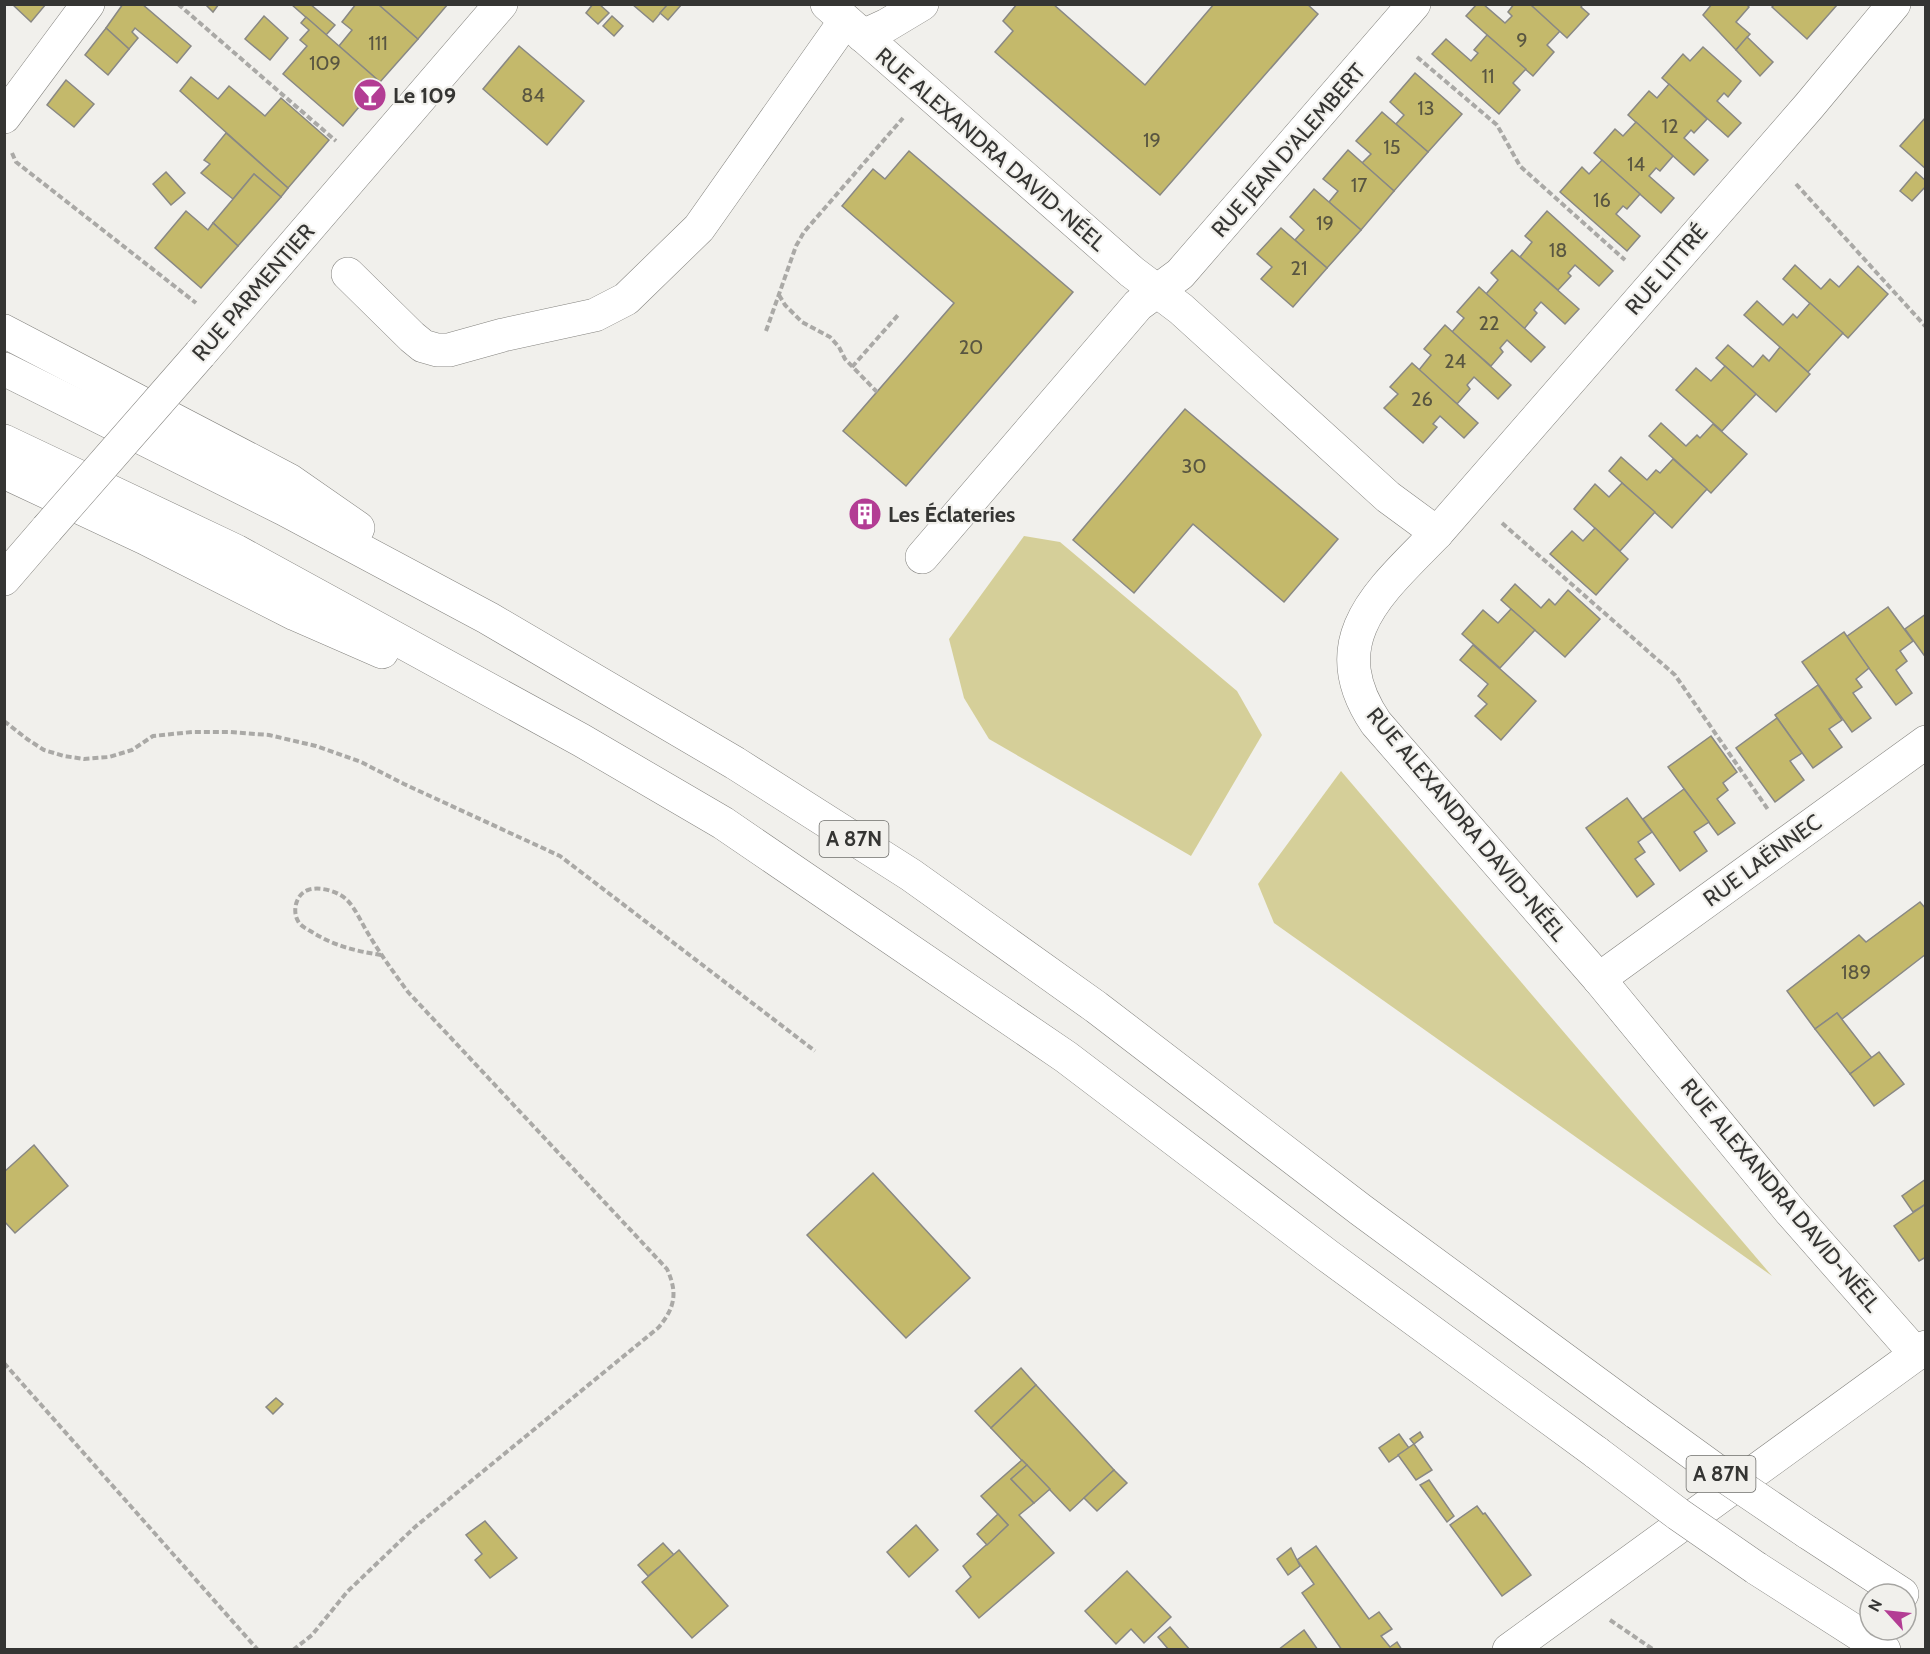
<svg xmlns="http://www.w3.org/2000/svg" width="1930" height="1654" font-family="Cabin,sans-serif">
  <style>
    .green { fill: #d5cf99 }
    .building { fill: #c4b96b; stroke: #898884; stroke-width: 1.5 }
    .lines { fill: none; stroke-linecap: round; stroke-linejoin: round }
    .minor-casing { stroke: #84837f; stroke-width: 34 }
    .major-casing { stroke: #84837f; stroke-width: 34 }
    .highway-casing { stroke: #84837f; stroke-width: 34 }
    .path { stroke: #aaa9a6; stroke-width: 4; stroke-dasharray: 6 3; stroke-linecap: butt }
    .minor { stroke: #fff; stroke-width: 33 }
    .major { stroke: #fff; stroke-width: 33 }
    .highway { stroke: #fff; stroke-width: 33 }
    .minor-bridge-casing { stroke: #84837f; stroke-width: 34; stroke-linecap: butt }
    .highway-bridge-casing { stroke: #84837f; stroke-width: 34; stroke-linecap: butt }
    .minor-bridge { stroke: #fff; stroke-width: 33 }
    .highway-bridge { stroke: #fff; stroke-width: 33 }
    .labels { text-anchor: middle; stroke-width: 4.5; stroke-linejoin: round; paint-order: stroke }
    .number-label { font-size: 20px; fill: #595641 }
    .shield { fill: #f1f0ec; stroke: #6d6d6a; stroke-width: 1.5 }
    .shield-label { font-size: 21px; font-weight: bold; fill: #353533 }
    .poi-label { font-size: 22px; font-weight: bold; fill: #353533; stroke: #f1f0ec; text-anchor: start }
    .street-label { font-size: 22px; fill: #353533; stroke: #f1f0ec }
  </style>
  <rect width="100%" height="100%" fill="#f1f0ec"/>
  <g class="green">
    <path d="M1024 536 1060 542 1237 691 1262 735 1191 856 989 739 964 698 949 639Z"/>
    <path d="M1341 771 1772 1276 1274 923 1258 884Z"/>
  </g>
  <g class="building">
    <path d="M12 4H46L31 22Z"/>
    <path d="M123 4H142L191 46 177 63 135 28 132 32 138 38 129 49 106 28Z"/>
    <path d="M205 4H219L213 12Z"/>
    <path d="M291 4H310L335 25 326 35Z"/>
    <path d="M356 4H378L418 39 380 82 339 46 352 30 342 22Z"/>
    <path d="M378 4H448L418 39Z"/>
    <path d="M593 4H599L609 13 598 24 586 13Z"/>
    <path d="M632 4H668L653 22Z"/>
    <path d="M668 4H682L668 20 660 13Z"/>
    <path d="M1017 4H1053L1145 85 1214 4H1307L1318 14 1160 195 995 52 1013 31 1003 21Z"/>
    <path d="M1477 4H1483L1505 23 1512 16 1508 12 1514 4H1530L1560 31 1547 45 1554 52 1533 76 1466 16Z"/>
    <path d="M1530 4H1583L1581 7 1589 14 1567 38Z"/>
    <path d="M1712 4H1746L1749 7 1736 22 1750 34 1736 50 1703 15Z"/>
    <path d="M1775 4H1836L1837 5 1807 39 1772 7Z"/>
    <path d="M264 16 288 38 270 60 245 39Z"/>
    <path d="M612 16 623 26 614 36 603 26Z"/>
    <path d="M306 17 380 82 343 126 283 74 307 46 300 40 309 30 301 23Z"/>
    <path d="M106 28 129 49 108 75 85 55Z"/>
    <path d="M1487 35 1526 69 1513 83 1520 90 1499 114 1432 54 1446 39 1471 61 1478 53 1474 50Z"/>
    <path d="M1747 37 1773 62 1760 76 1736 50Z"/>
    <path d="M519 46 584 101 547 145 483 89Z"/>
    <path d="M1703 47 1741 81 1728 97 1724 93 1717 101 1741 123 1728 137 1662 78 1683 54 1690 61Z"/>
    <path d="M1415 73 1462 114 1428 152 1396 124 1404 115 1390 102Z"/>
    <path d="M191 77 218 99 229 86 265 116 281 98 329 140 288 188 180 91Z"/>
    <path d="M66 80 94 104 74 127 47 105Z"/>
    <path d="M1669 84 1707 119 1694 133 1691 130 1684 138 1708 160 1694 175 1628 115 1649 91 1657 98Z"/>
    <path d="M1382 112 1428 152 1394 191 1362 163 1371 154 1356 141Z"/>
    <path d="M1926 117V169L1900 146Z"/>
    <path d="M1636 122 1673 156 1660 171 1656 168 1649 176 1674 198 1661 213 1594 153 1615 129 1623 136Z"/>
    <path d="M226 133 288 188 281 197 254 174 233 199 201 173 210 164 204 160Z"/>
    <path d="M1348 150 1394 191 1361 230 1329 202 1338 191 1323 179Z"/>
    <path d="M909 151 1073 292 906 486 843 431 954 303 842 206 873 169 885 179Z"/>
    <path d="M1602 160 1640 194 1627 209 1623 206 1616 214 1640 236 1627 251 1560 192 1582 167 1589 174Z"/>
    <path d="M166 172 185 193 171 205 153 184Z"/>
    <path d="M1916 172 1926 181V186L1912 201 1900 191Z"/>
    <path d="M254 174 281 197 238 246 213 223Z"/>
    <path d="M1314 189 1361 230 1327 268 1295 240 1304 230 1290 217Z"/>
    <path d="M186 211 208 230 213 223 238 246 201 288 155 248Z"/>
    <path d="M1547 211 1613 271 1599 286 1575 265 1568 273 1571 276 1558 290 1520 257 1532 242 1525 236Z"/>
    <path d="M1281 228 1327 268 1293 307 1261 279 1272 267 1257 254Z"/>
    <path d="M1512 250 1579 309 1565 324 1541 302 1534 310 1537 313 1524 329 1486 294 1498 280 1491 273Z"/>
    <path d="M1795 265 1821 289 1830 279 1839 287 1858 266 1888 294 1848 338 1783 279Z"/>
    <path d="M1479 287 1545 347 1531 362 1507 340 1500 348 1503 352 1491 366 1452 332 1464 318 1457 312Z"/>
    <path d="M1757 301 1783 325 1793 314 1797 318 1810 303 1843 333 1808 372 1744 315Z"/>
    <path d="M1445 325 1511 385 1498 399 1474 377 1467 385 1470 389 1457 404 1419 370 1431 355 1424 349Z"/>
    <path d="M1728 345 1753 367 1763 355 1769 361 1780 347 1810 374 1776 412 1716 358Z"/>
    <path d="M1412 363 1478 423 1464 438 1440 416 1433 424 1437 427 1423 443 1384 408 1398 394 1390 387Z"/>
    <path d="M1725 366 1756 394 1722 431 1676 390 1696 368 1711 381Z"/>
    <path d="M1185 409 1338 539 1284 602 1193 524 1134 593 1073 540Z"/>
    <path d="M1661 423 1686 446 1697 435 1700 438 1713 424 1747 454 1711 493 1649 436Z"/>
    <path d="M1621 457 1647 480 1656 470 1660 473 1673 459 1707 489 1672 528 1609 471Z"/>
    <path d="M1622 483 1655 512 1620 551 1574 509 1595 484 1609 497Z"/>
    <path d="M864 502 877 513 866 526 853 515Z"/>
    <path d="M1595 528 1628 559 1596 595 1550 554 1572 531 1583 541Z"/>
    <path d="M1515 584 1541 608 1549 599 1555 605 1568 590 1600 619 1565 657 1501 600Z"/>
    <path d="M1888 607 1913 641 1900 651 1907 661 1896 670 1912 693 1896 705 1846 637Z"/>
    <path d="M1511 609 1535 630 1500 668 1462 634 1483 610 1498 623Z"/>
    <path d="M1926 614V658L1905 629Z"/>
    <path d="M1844 632 1869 668 1856 679 1862 687 1853 693 1871 718 1852 732 1802 662Z"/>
    <path d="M1473 645 1536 701 1501 740 1475 716 1487 704 1478 696 1488 684 1460 660Z"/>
    <path d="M1818 685 1842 720 1829 729 1842 747 1813 768 1775 715Z"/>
    <path d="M1777 718 1802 753 1790 761 1804 780 1775 802 1736 748Z"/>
    <path d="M1711 736 1737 772 1723 783 1728 790 1717 799 1735 823 1718 835 1668 767Z"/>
    <path d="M1684 789 1709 822 1694 832 1707 851 1680 871 1643 819Z"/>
    <path d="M1627 798 1652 832 1638 842 1645 852 1635 859 1654 884 1637 897 1586 828Z"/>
    <path d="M1920 902 1926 909V954L1842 1019 1837 1013 1815 1029 1787 991 1859 935 1866 942Z"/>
    <path d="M1837 1013 1872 1058 1850 1074 1815 1029Z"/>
    <path d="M1879 1052 1904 1084 1874 1106 1850 1074Z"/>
    <path d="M34 1145 68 1186 15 1233 4 1221V1172Z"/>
    <path d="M873 1173 970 1278 906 1338 807 1235Z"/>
    <path d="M1926 1179V1204L1913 1212 1902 1196Z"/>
    <path d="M1926 1204V1257L1919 1261 1894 1226Z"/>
    <path d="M1021 1368 1036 1385 991 1428 975 1411Z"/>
    <path d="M1036 1385 1114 1470 1070 1511 991 1428Z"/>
    <path d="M276 1398 283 1404 273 1414 266 1407Z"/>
    <path d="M1420 1432 1423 1437 1414 1444 1410 1439Z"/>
    <path d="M1399 1434 1409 1448 1389 1462 1379 1448Z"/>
    <path d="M1414 1444 1432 1470 1416 1480 1398 1455Z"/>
    <path d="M1022 1460 1027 1465 1011 1479 1034 1503 1019 1515 1054 1553 979 1618 956 1591 971 1577 963 1566 1008 1525 981 1496Z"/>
    <path d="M1027 1465 1050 1489 1034 1503 1011 1479Z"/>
    <path d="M1114 1470 1127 1483 1097 1511 1084 1498Z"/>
    <path d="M1429 1480 1454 1516 1447 1522 1420 1485Z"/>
    <path d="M1477 1506 1483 1514 1485 1513 1531 1575 1502 1596 1450 1525Z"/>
    <path d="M998 1514 1008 1525 987 1545 977 1534Z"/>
    <path d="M485 1521 517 1558 490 1578 475 1560 482 1554 466 1535Z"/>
    <path d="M916 1525 938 1550 909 1577 887 1552Z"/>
    <path d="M663 1543 674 1555 648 1576 638 1565Z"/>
    <path d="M1316 1546 1369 1619 1379 1612 1392 1629 1381 1636 1390 1647 1397 1642 1402 1650H1342L1302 1593 1314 1584 1297 1560Z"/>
    <path d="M1291 1548 1300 1566 1288 1575 1277 1559Z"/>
    <path d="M679 1550 728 1606 692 1638 642 1582Z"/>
    <path d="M1127 1571 1171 1617 1144 1643 1131 1629 1116 1644 1085 1611Z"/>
    <path d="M1170 1627 1190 1650H1169L1158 1637Z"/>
    <path d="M1304 1630 1318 1650H1278Z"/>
  </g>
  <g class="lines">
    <g class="minor-casing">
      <g id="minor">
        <path d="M827 4 1132 272 1181 309 1388 497 1437 533"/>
        <path d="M1894 4 1809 106 1437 533C1382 590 1319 639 1376 723L1599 979 1790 1211 1916 1354"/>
        <path d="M863 36 887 25 922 4"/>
        <path d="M4 117 88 4"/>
        <path d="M348 274 412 337 423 346 437 350H449L503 335 595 315 626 299 699 228 845 21"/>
        <path d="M200 354 501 4"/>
        <path d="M922 557 1138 305 1180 274 1414 4"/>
        <path d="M4 579 47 529"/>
        <path d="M1599 979 1926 742"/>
      </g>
    </g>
    <g class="major-casing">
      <path id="major" d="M1509 1650 1926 1347"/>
    </g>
    <g class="highway-casing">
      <g id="highway">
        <path d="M4 331 289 480 358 528"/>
        <path d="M4 369 284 509 488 618 735 763 911 875 1096 1007 1361 1210 1637 1413"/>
        <path d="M4 441 236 551 581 740 723 823 1066 1057 1328 1256 1597 1453"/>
        <path d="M4 472 145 538 295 614 382 652"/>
        <path d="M1807 1532 1902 1594"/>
        <path d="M1756 1568 1884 1650"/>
      </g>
    </g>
    <g class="path">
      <path d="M178 4 336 141"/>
      <path d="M1417 57 1497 125 1520 166 1625 260"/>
      <path d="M12 153 16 162 196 303"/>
      <path d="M1796 184 1926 327"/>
      <path d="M779 295 785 305 802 322 830 337 839 347 845 359 877 392"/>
      <path d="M766 331 796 246 804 232 903 118"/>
      <path d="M852 367 898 315"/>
      <path d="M1502 523 1675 675 1769 811"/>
      <path d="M4 721 27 739 44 750 64 756 84 759 109 757 132 750 153 736 192 732H230L269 735 316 746 361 762 404 784 560 856 815 1051"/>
      <path d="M4 1363 258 1650"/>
      <path d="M1610 1620 1654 1650"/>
      <path d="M293 1650 312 1635 347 1592 415 1527 658 1328C675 1308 678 1293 667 1269L408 992C394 973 381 955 369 935 362 924 356 909 347 900 338 891 319 886 308 890 296 894 292 911 298 921 300 926 307 929 312 932 334 946 356 951 381 955"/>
    </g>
    <use href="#minor" class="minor"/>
    <use href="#major" class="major"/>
    <use href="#highway" class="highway"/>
    <g class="minor-bridge-casing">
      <path id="minor-bridge" d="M47 529 200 354"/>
    </g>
    <g class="highway-bridge-casing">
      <g id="highway-bridge">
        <path d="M1637 1413 1717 1471 1807 1532"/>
        <path d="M1597 1453 1678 1514 1756 1568"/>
      </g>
    </g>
    <use href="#minor-bridge" class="minor-bridge"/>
    <use href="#highway-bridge" class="highway-bridge"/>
  </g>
  <defs>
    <g id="bar-disc" transform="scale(1.725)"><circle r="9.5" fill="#b33d94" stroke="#f1f0ec"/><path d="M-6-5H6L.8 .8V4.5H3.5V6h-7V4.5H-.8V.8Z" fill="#fff"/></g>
    <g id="building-disc" transform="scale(1.725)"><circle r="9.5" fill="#b33d94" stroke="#f1f0ec"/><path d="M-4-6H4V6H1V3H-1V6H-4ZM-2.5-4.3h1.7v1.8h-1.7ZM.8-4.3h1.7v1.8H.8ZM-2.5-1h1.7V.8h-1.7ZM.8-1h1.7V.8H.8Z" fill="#fff"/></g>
  </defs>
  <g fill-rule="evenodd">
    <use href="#bar-disc" x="370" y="95"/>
    <use href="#building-disc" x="865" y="514"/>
  </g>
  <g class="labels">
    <g class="number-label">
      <text x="1522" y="47">9</text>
      <text x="378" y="50">111</text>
      <text x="325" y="70">109</text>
      <text x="1488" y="83">11</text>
      <text x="533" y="102">84</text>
      <text x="1426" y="115">13</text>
      <text x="1670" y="133">12</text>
      <text x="1152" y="147">19</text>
      <text x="1392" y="154">15</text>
      <text x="1636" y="171">14</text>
      <text x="1359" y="192">17</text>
      <text x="1602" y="207">16</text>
      <text x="1325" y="230">19</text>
      <text x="1558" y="257">18</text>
      <text x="1299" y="275">21</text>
      <text x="1489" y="330">22</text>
      <text x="971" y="354">20</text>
      <text x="1455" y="368">24</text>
      <text x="1422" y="406">26</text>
      <text x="1194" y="473">30</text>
      <text x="1856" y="979">189</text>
    </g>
    <g class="shield">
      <rect x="819.5" y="821" width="69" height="36" rx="4.5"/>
      <rect x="1686.5" y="1456" width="69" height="36" rx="4.5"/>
    </g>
    <g class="shield-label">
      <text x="854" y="846">A 87N</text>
      <text x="1721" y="1481">A 87N</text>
    </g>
    <g class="poi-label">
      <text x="393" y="103">Le 109</text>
      <text x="888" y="522">Les Éclateries</text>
    </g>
    <g class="street-label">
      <text transform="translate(991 149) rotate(41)" y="8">RUE ALEXANDRA DAVID-NÉEL</text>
      <text transform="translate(1288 150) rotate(-49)" y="8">RUE JEAN D'ALEMBERT</text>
      <text transform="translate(1666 269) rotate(-49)" y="8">RUE LITTRÉ</text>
      <text transform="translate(253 292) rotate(-49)" y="8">RUE PARMENTIER</text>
      <text transform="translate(1467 824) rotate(50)" y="8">RUE ALEXANDRA DAVID-NÉEL</text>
      <text transform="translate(1762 860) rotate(-36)" y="8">RUE LAËNNEC</text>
      <text transform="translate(1781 1195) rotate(50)" y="8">RUE ALEXANDRA DAVID-NÉEL</text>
    </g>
  </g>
  <rect width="1930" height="1654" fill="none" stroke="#353533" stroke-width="12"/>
  <g transform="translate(1888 1612) rotate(297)"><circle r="28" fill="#f1f0ec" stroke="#a6a5a2" stroke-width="1.5"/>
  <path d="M0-4.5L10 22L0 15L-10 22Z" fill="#b33d94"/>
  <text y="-9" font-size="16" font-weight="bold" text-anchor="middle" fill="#353533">N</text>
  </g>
</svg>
